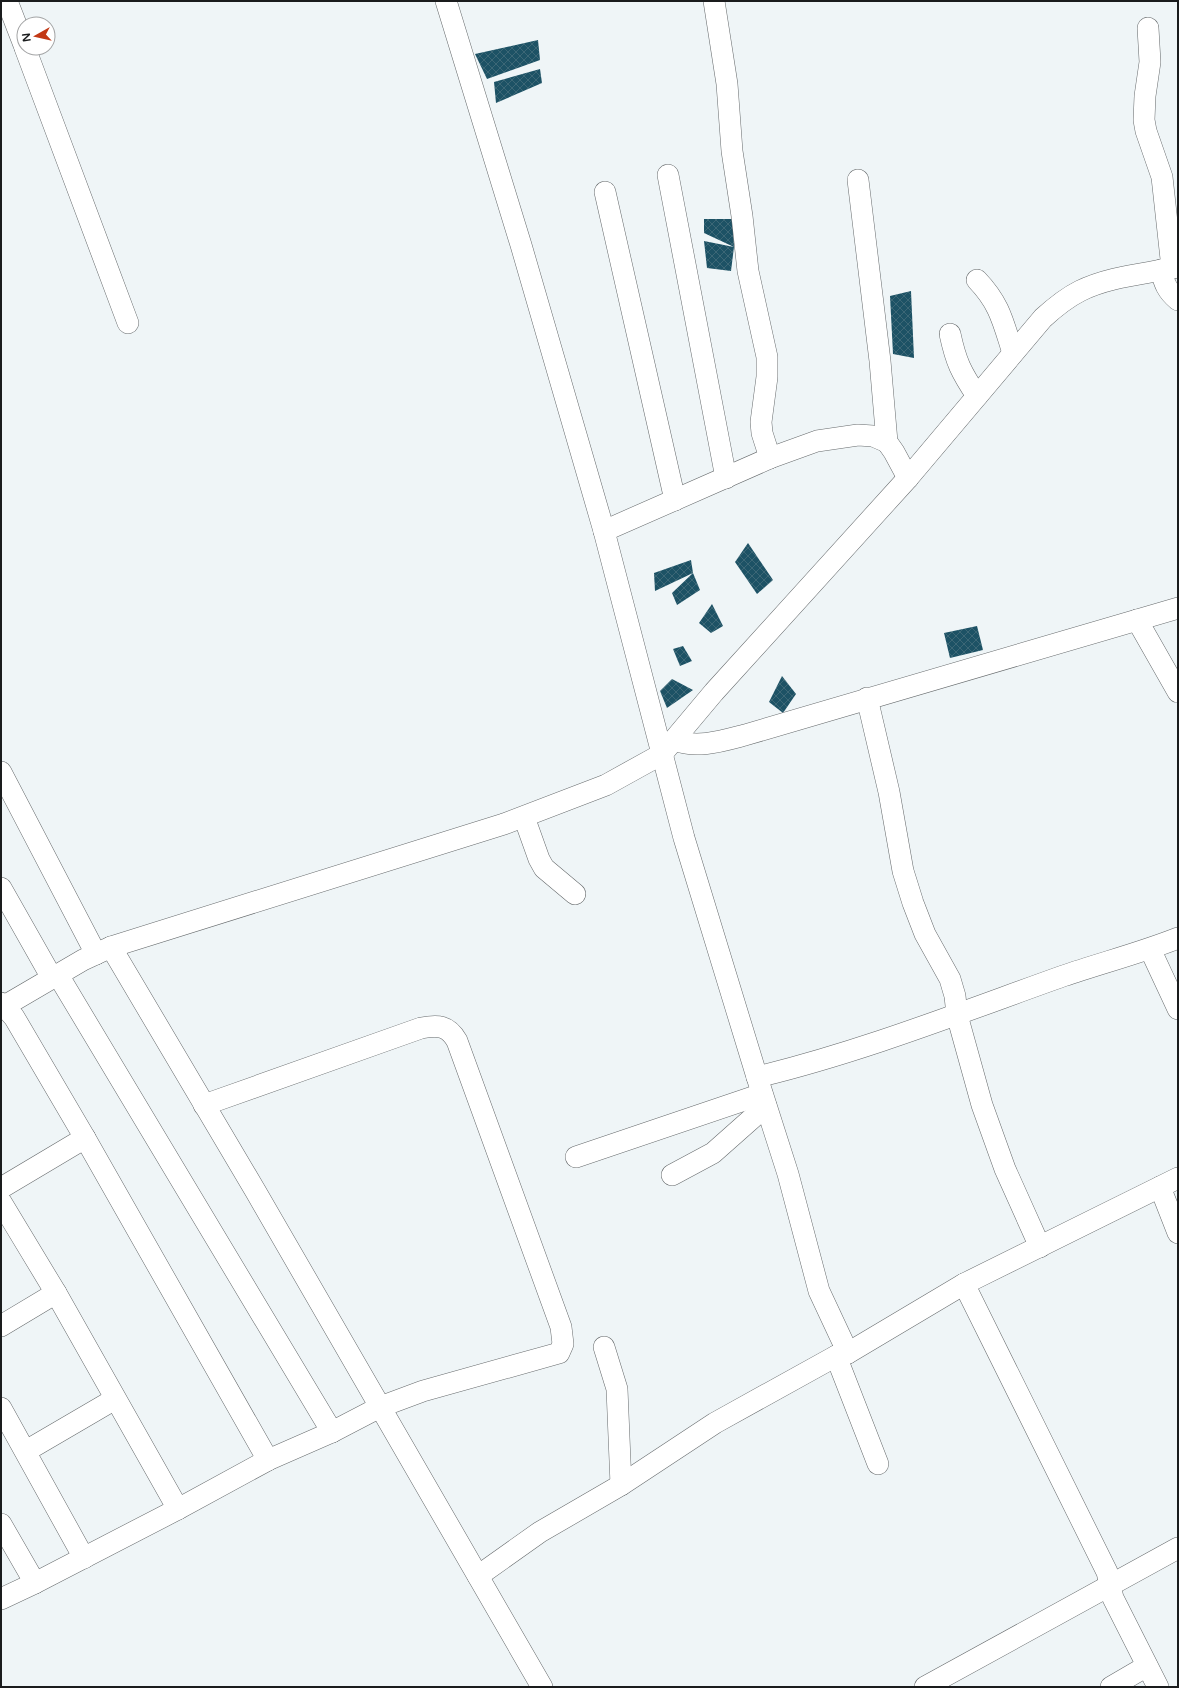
<svg xmlns="http://www.w3.org/2000/svg" width="1179" height="1688" font-family="'Varela Round',sans-serif">
  <style>
    .building { fill: url(#building-cross-hatch) }
    .lines { fill: none; stroke-linecap: round; stroke-linejoin: round }
    .minor-casing { stroke: #666a6c; stroke-width: 22 }
    .minor { stroke: #fff; stroke-width: 21 }
  </style>
  <defs>
    <pattern id="building-cross-hatch" width="8" height="8" patternUnits="userSpaceOnUse"><rect width="8" height="8" fill="#1d5265"/><path d="M0 0l8 8M0 8l8-8" fill="none" stroke="#3c6776"/></pattern>
  </defs>
  <rect width="100%" height="100%" fill="#eff5f7"/>
  <g class="building">
    <path d="M538 40 540 60 487 79 475 54Z"/>
    <path d="M540 69 542 83 496 103 494 82Z"/>
    <path d="M704 219H733L734 247 731 271 707 268 704 241 734 247 704 233Z"/>
    <path d="M911 291 914 358 893 354 890 296Z"/>
    <path d="M748 543 773 580 757 594 735 562Z"/>
    <path d="M691 560 693 573 655 591 654 573Z"/>
    <path d="M693 573 700 590 677 605 672 593Z"/>
    <path d="M712 604 723 626 711 633 699 623Z"/>
    <path d="M977 626 983 650 950 658 944 633Z"/>
    <path d="M683 646 692 661 680 666 673 649Z"/>
    <path d="M782 676 796 694 783 713 769 702Z"/>
    <path d="M672 679 693 690 667 708 660 691Z"/>
  </g>
  <g class="lines">
    <g class="minor-casing">
      <g id="minor">
        <path d="M7 1 24 45"/>
        <path d="M446 1 521 245 604 531 684 838 757 1077 788 1174 819 1291 848 1353"/>
        <path d="M714 1 727 84 732 151 742 216 748 271 767 357V377L761 422 762 433 770 458"/>
        <path d="M1148 28 1150 62 1145 96 1144 120 1146 131 1162 177 1172 268"/>
        <path d="M25 48 128 323"/>
        <path d="M668 175 726 478"/>
        <path d="M858 180 880 361 887 442 894 452 908 478"/>
        <path d="M605 192 675 500"/>
        <path d="M1161 270C1164 283 1167 291 1178 300"/>
        <path d="M977 280C1000 304 1003 322 1013 353"/>
        <path d="M950 334C956 362 961 372 977 396"/>
        <path d="M604 531 770 458 817 441 858 435 873 436 887 442"/>
        <path d="M1137 620 1178 692"/>
        <path d="M867 698 889 792 903 871 913 903 925 934 950 979 955 996 957 1015 982 1105 1005 1169 1040 1247"/>
        <path d="M674 740C697 749 722 741 745 735L1178 608"/>
        <path d="M1 772 96 954"/>
        <path d="M524 817 539 859 544 868 575 894"/>
        <path d="M1 888 52 978"/>
        <path d="M111 947 256 1192 542 1687"/>
        <path d="M1150 949 1178 1009"/>
        <path d="M58 975 332 1432"/>
        <path d="M1 1003 14 1017 85 1138 268 1460"/>
        <path d="M1 1008 83 960 111 947 504 824 606 785 662 754 714 692 908 478 1043 318C1054 308 1066 298 1080 291 1110 276 1146 274 1178 267"/>
        <path d="M757 1077C861 1052 962 1012 1063 976 1101 963 1140 953 1178 938"/>
        <path d="M576 1157 762 1094"/>
        <path d="M672 1175 713 1153 766 1106"/>
        <path d="M1160 1187 1178 1233"/>
        <path d="M1 1188 85 1138"/>
        <path d="M1 1202 56 1293 178 1509"/>
        <path d="M964 1284 1107 1572 1113 1598 1158 1687"/>
        <path d="M1 1326 56 1293"/>
        <path d="M604 1347 617 1389 621 1485"/>
        <path d="M836 1356 878 1464"/>
        <path d="M1 1408 84 1558"/>
        <path d="M26 1451 115 1399"/>
        <path d="M1 1524 35 1583"/>
        <path d="M478 1576 540 1532 621 1485 715 1423 836 1356 848 1353 964 1284 1178 1178"/>
        <path d="M1 1599 35 1583 178 1509 268 1460 332 1432 380 1407 423 1391 559 1353 563 1344 561 1327 457 1041C448 1025 438 1025 421 1028L204 1105"/>
        <path d="M925 1687 1178 1548"/>
        <path d="M1111 1687 1147 1666"/>
      </g>
    </g>
    <use href="#minor" class="minor"/>
  </g>
  <rect width="1179" height="1688" fill="none" stroke="#1a1c1d" stroke-width="4"/>
  <g transform="translate(36 36) rotate(262)"><circle r="19" fill="#ffffff" stroke="#a3a4a5"/>
  <path d="M0-3L7 15L0 10L-7 15Z" fill="#c33915"/>
  <text y="-6" font-size="11" font-weight="bold" text-anchor="middle" fill="#1a1c1d">N</text>
  </g>
</svg>
